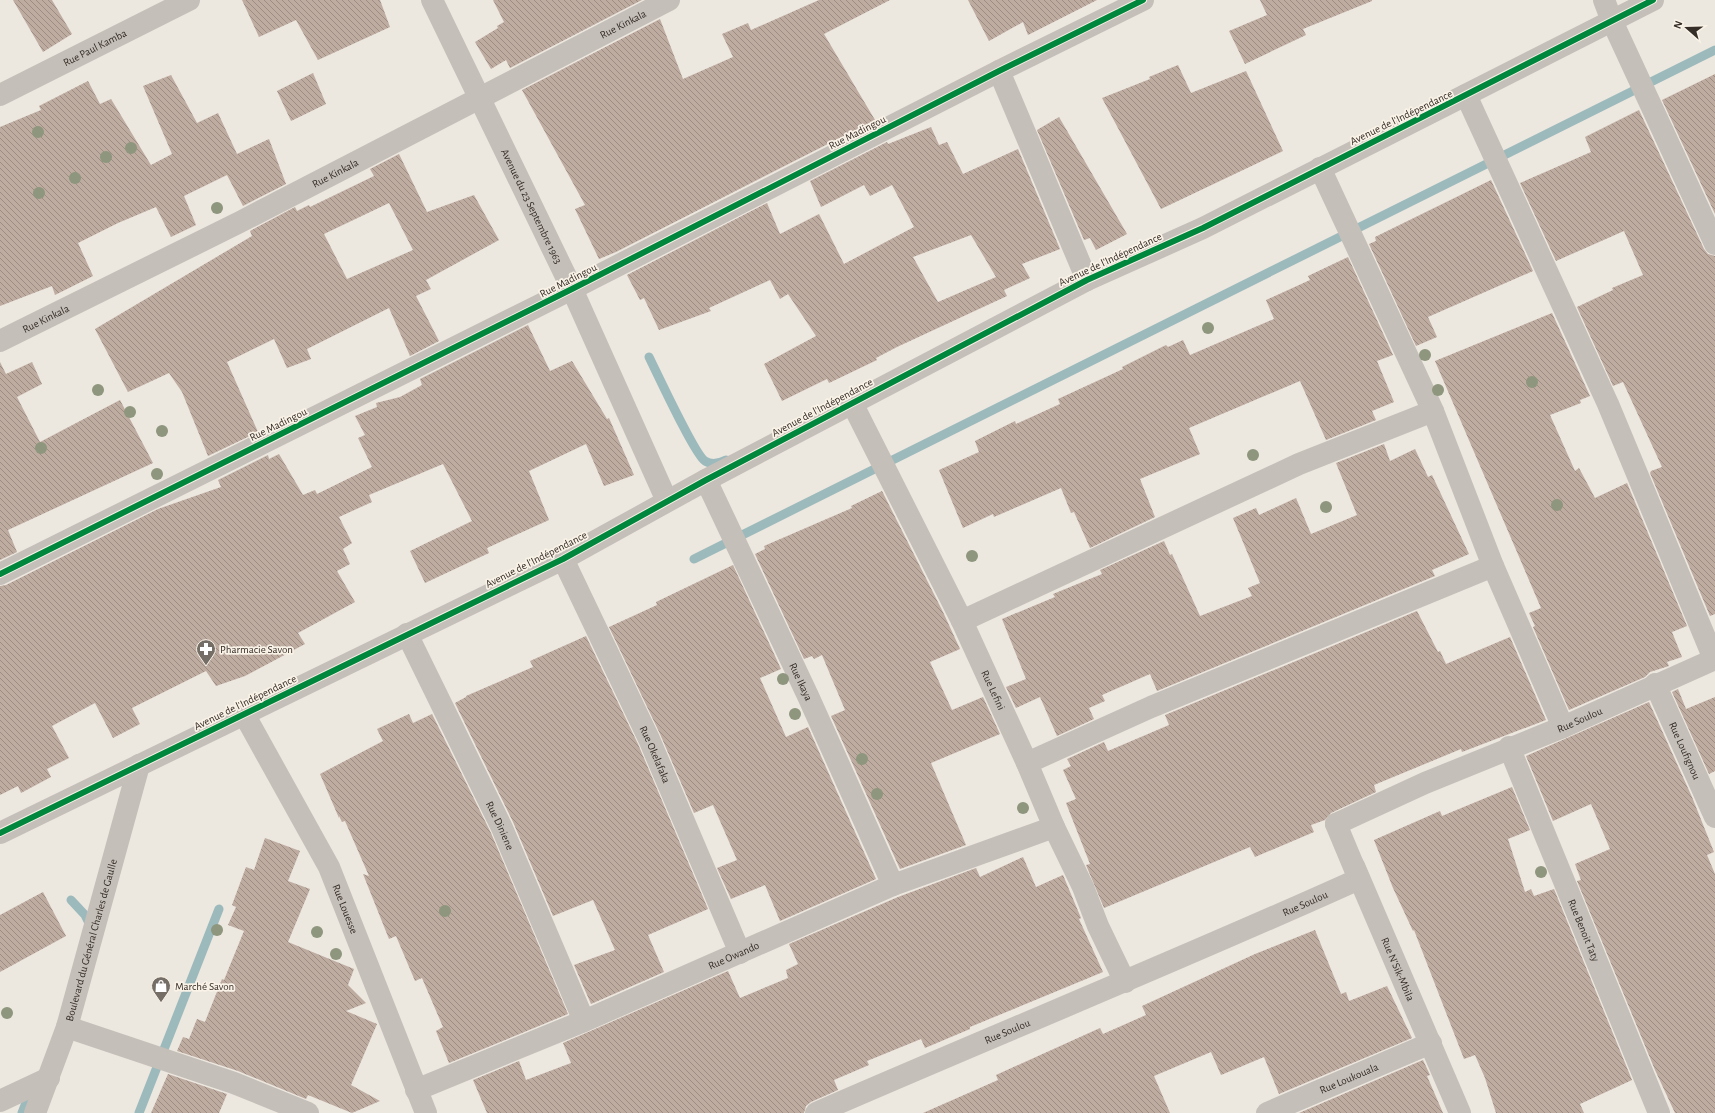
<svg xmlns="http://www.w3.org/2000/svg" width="1715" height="1113" font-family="'Alegreya Sans',sans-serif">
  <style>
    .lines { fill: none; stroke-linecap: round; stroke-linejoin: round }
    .stream { stroke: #9cbabc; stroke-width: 9 }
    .building { fill: url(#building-back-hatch); fill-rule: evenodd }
    .minor { stroke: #c5bfb9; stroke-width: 22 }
    .tertiary { stroke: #c5bfb9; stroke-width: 22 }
    .cycleway-casing { stroke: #f9f2e7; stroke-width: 8 }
    .cycleway { stroke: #00873e; stroke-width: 6 }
    .tree { fill: #8e967d }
    .labels { text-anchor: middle; stroke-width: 3.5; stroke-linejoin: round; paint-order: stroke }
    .street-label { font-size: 11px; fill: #352d27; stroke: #f9f2e7 }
    .poi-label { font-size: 11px; fill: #352d27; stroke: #f9f2e7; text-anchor: start }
  </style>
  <defs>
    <pattern id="building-back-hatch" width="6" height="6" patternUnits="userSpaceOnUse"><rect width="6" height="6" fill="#bfaca1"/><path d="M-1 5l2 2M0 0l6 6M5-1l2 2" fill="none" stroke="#9c8c83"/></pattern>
  </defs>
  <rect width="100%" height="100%" fill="#ece7df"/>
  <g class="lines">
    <g class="stream">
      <path d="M649 357C657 373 695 455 705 461 711 465 720 463 726 460"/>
      <path d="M694 559 1715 50"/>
      <path d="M71 900 85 915 91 927"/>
      <path d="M22 1113 31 1090"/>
      <path d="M139 1113 219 909"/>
    </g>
  </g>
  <g class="building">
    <path d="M13 0H52L72 34 43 52Z"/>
    <path d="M242 0H380L390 27 318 60 296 20 259 37Z"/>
    <path d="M493 0H642L510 68 506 60 491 69 475 42 498 28 497 26 504 22Z"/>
    <path d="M819 0H890L824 34 875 120 616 252 599 259 575 209 585 205 522 90 660 19 683 79 733 57 722 34 748 23 751 30Z"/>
    <path d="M968 0H1097L1028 35 1023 22 989 41Z"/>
    <path d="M1260 0H1372V1L1303 29 1306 35 1245 64 1229 31 1267 15Z"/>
    <path d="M1178 65 1191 93 1246 71 1283 151 1161 209 1102 98 1150 79 1149 77Z"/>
    <path d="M313 73 326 104 291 121 277 91Z"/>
    <path d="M1715 74V214L1662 100Z"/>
    <path d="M171 75 197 123 218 113 237 154 269 139 286 184 243 206 227 175 184 196 196 225 171 237 156 207 118 223 78 243 93 276 55 295 52 286 0 306V127L41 110 39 106 88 81 100 104 111 99 151 165 172 154 143 86Z"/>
    <path d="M1639 110 1704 249 1708 254 1715 256V614L1710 616 1650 473 1651 471 1662 467 1623 382 1613 386 1577 307 1613 290 1612 288 1643 275 1624 231 1556 261 1520 183 1591 152 1585 137Z"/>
    <path d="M1059 117 1127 234 1096 250 1090 238 1084 240 1037 130Z"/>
    <path d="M931 127 939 145 947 142 963 174 1018 149 1060 249 1022 264 1030 278 1004 290 1007 296 897 347 876 358 877 360 829 383 827 379 782 401 764 364 816 336 788 294 780 299 770 280 709 308 711 311 659 330 644 298 640 300 627 275 767 203 780 234 819 214 844 264 914 227 892 185 870 196 864 185 821 207 810 181 887 142 888 144ZM971 235 996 277 938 302 913 257Z"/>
    <path d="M399 154 427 212 474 195 499 240 426 280 431 289 416 296 439 341 410 356 389 308 307 349 311 359 287 368 274 339 227 362 258 432 208 456 182 392 169 373 128 392 95 329 252 236 250 231 295 207 297 211 309 205 310 207 374 176 370 169ZM389 203 413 250 347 279 324 234Z"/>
    <path d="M1491 180 1533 271 1428 317 1437 337 1416 346 1369 244 1376 241 1375 237Z"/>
    <path d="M1348 257 1393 355 1377 361 1394 402 1372 411 1376 420 1326 440 1300 381 1189 428 1200 454 1140 479 1155 517 1090 548 1074 512 1071 513 1061 488 994 517 993 514 963 528 939 470 979 452 975 441 1015 421 1016 424 1060 404 1058 399 1123 369 1122 367 1166 345 1168 347 1183 340 1190 355 1274 319 1266 300 1310 280 1308 276Z"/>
    <path d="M1552 313 1590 396 1580 400 1581 403 1550 415 1575 471 1579 468 1595 498 1627 483 1687 626 1672 632 1682 657 1667 662 1669 666 1650 672 1645 677 1569 710 1533 627 1535 626 1529 613 1541 608 1435 361Z"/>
    <path d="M528 325 550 371 572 361 607 419 609 418 634 475 604 486 586 444 529 471 549 520 487 548 489 553 425 583 410 551 472 521 443 464 369 495 372 502 339 517 352 543 343 549 350 564 337 571 355 602 298 633 305 644 245 676 216 686 206 671 132 708 140 724 113 738 95 703 52 726 69 758 47 769 51 777 21 793 18 786 0 795V586L6 585 158 509 221 487 218 480 268 455 269 459 279 454 303 495 315 490 317 494 372 467 358 438 365 435 355 416 377 407 376 403 400 397 422 385 420 379Z"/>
    <path d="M0 362 6 374 32 362 42 384 17 397 40 442 120 400 153 463 8 530 17 552 0 560Z"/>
    <path d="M1384 444 1390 461 1415 449 1428 477 1432 475 1469 554 1432 570 1435 576 1157 691 1150 674 1102 695 1105 701 1089 708 1094 719 1057 736 1040 697 1016 708 1006 687 1026 679 1002 619 1055 597 1053 594 1102 574 1100 570 1164 541 1170 555 1172 554 1200 616 1252 596 1248 588 1260 583 1233 518 1256 508 1259 515 1296 498 1311 534 1357 515 1336 463Z"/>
    <path d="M882 491 943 612 960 649 930 662 952 710 983 697 1000 734 931 763 966 845 900 869 831 716 845 710 822 655 814 659 812 656 804 659 755 554 765 549 764 546 852 508 851 506Z"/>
    <path d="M733 565 781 669 760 678 786 737 808 727 876 879 780 921 765 885 731 899 717 868 737 860 713 805 694 813 660 734 609 627 657 605 656 602Z"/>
    <path d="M1417 611 1438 652 1440 651 1446 664 1510 637 1546 720 1462 752 1461 749 1374 785 1376 792 1331 813 1325 820 1311 825 1314 832 1255 857 1250 847 1104 908 1086 865 1090 864 1066 803 1076 799 1063 770 1071 766 1067 759 1104 742 1108 751 1169 725 1165 715Z"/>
    <path d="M586 636 638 744 708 909 648 935 664 972 591 1004 574 965 615 950 593 900 553 916 513 822 455 703 466 697V696L533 667 530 661Z"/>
    <path d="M1678 689 1686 709 1715 697V771L1709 774 1672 692Z"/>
    <path d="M1649 702 1692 797 1714 852 1707 855 1715 874V1113H1675L1655 1070 1577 881 1581 880 1575 864 1610 849 1591 804 1553 821 1526 756Z"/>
    <path d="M409 714 413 723 432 714 491 833 568 1014 449 1063 436 1031 443 1027 422 978 415 981 396 936 389 939 363 874 369 876 345 821 342 822 339 816V818L320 774 383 741 377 729Z"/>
    <path d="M1512 787 1530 830 1508 839 1525 892 1531 889 1534 896 1554 889 1632 1080 1580 1104 1584 1113H1496L1485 1078 1475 1055 1464 1059 1414 930 1413 931 1393 888 1374 840 1440 811 1442 816Z"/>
    <path d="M265 838 300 851 288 881 310 889 288 942 354 969 348 985 366 1003 346 1011 377 1024 351 1085 380 1101 352 1113 308 1095 306 1099 238 1071 177 1051 183 1037 189 1039 197 1019 205 1022 222 979 224 980 244 931 228 925 236 907 232 905 246 867 254 870Z"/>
    <path d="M1023 857 1036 887 1063 875 1081 918 1079 919 1103 972 970 1027V1029L925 1048 921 1039 867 1061 869 1065 834 1080 838 1090 811 1102 806 1106 804 1113H487L473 1080 519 1061 526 1080 571 1063 563 1043 728 971 740 998 788 978 786 970 798 964 789 944 898 897 976 868 980 877Z"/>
    <path d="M43 892 66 936 0 972V915Z"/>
    <path d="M1315 930 1341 994 1346 992 1349 1001 1387 986 1412 1038 1279 1094 1264 1057 1221 1075 1211 1052 1154 1076 1170 1113H923L998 1080 996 1075 1100 1028 1103 1034 1146 1015 1142 1006 1255 954Z"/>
    <path d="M1423 1060 1430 1075 1427 1076 1443 1113H1299Z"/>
    <path d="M168 1074 227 1094 219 1113H151Z"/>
  </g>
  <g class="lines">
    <g class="minor">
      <path id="s1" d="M432 0 572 289 667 501"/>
      <path d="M1604 0 1612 21 1715 244"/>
      <path d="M999 71 1087 280"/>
      <path id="s2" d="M0 95 189 0"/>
      <path d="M1466 95 1608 404 1714 659"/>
      <path d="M1320 168 1433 411 1493 566 1563 727"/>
      <path id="s3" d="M0 341 240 222 669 0"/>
      <path id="s4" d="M852 403 962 621 1027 763 1054 827 1083 887 1098 926 1125 982"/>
      <path id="s5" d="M706 480 808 696 893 885"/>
      <path id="s6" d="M563 559 649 739 740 953"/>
      <path d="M0 574 572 289 999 71 1143 0"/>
      <path d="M962 621 1299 464 1433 411"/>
      <path id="s7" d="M407 634 502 828 584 1021"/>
      <path id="s8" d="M1655 684 1715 817"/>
      <path id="s9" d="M244 714 329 867 426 1113"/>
      <path id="s10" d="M1509 747 1659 1113"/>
      <path d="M1027 763 1151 707 1493 566"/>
      <path id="s11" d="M1336 824 1425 783 1563 727 1715 659"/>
      <path id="s12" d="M1354 866 1460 1113"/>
      <path d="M67 1027 234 1083 308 1113"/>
      <path id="s13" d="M416 1090 584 1021 893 885 1054 827"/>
      <path d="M0 1101 49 1078"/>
      <path id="s14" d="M35 1113 67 1027 139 765"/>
      <path id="s15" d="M816 1113C997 1034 1180 960 1359 879L1336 824"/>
      <path id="s16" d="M1267 1113 1431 1043"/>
    </g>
    <path class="tertiary" d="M0 833 563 559 706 480 1087 280 1203 228 1653 0"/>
    <g class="cycleway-casing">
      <g id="cycleway">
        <path d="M0 574 572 289 999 71 1143 0"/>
        <path d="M0 833 563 559 706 480 1087 280 1203 228 1653 0"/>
      </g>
    </g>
    <use href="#cycleway" class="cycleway"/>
  </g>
  <g class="tree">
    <circle cx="38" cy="132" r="6"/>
    <circle cx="131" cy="148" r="6"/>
    <circle cx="106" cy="157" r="6"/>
    <circle cx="75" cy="178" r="6"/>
    <circle cx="39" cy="193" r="6"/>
    <circle cx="217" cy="208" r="6"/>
    <circle cx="1208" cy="328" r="6"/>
    <circle cx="1425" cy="355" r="6"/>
    <circle cx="1532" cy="382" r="6"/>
    <circle cx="98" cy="390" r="6"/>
    <circle cx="1438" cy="390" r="6"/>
    <circle cx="130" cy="412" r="6"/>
    <circle cx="162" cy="431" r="6"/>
    <circle cx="41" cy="448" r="6"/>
    <circle cx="1253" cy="455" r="6"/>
    <circle cx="157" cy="474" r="6"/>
    <circle cx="1557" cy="505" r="6"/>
    <circle cx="1326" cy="507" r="6"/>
    <circle cx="972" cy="556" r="6"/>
    <circle cx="783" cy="679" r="6"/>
    <circle cx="795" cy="714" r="6"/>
    <circle cx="862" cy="759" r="6"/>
    <circle cx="877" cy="794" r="6"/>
    <circle cx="1023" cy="808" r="6"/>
    <circle cx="1541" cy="872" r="6"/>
    <circle cx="445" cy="911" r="6"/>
    <circle cx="217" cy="930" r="6"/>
    <circle cx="317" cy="932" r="6"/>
    <circle cx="336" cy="954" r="6"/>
    <circle cx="7" cy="1013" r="6"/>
  </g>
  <defs>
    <g id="pharmacy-pin" transform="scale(1)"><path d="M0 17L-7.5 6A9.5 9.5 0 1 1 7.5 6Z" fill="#756e67" stroke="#f9f2e7"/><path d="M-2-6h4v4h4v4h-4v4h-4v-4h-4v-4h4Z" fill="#fff"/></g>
    <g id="shop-pin" transform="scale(1)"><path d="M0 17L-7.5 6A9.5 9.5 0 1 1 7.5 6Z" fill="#756e67" stroke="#f9f2e7"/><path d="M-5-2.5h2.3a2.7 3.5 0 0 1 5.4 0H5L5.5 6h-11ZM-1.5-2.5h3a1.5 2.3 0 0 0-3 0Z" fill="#fff"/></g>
  </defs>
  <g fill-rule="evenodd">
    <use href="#pharmacy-pin" x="206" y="649"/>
    <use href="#shop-pin" x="161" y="986"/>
  </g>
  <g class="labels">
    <g class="street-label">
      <text dy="4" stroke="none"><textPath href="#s3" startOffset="699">Rue Kinkala</textPath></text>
      <text dy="4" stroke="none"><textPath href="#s2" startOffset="106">Rue Paul Kamba</textPath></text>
      <text transform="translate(1401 117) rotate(-26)" y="4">Avenue de l'Indépendance</text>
      <text transform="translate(857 132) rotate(-27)" y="4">Rue Madingou</text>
      <text dy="4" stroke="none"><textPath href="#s3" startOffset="375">Rue Kinkala</textPath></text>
      <text dy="4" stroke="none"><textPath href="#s1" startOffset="229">Avenue du 23 Septembre 1963</textPath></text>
      <text transform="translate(1110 259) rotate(-25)" y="4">Avenue de l'Indépendance</text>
      <text transform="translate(568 280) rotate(-27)" y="4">Rue Madingou</text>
      <text dy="4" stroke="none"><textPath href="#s3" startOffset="51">Rue Kinkala</textPath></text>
      <text transform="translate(822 407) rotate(-28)" y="4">Avenue de l'Indépendance</text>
      <text transform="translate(278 424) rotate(-26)" y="4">Rue Madingou</text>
      <text transform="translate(536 559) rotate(-27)" y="4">Avenue de l'Indépendance</text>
      <text dy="4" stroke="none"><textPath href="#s5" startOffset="223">Rue Ikaya</textPath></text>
      <text dy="4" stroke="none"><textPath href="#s4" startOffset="320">Rue Lefini</textPath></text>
      <text transform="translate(245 702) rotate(-26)" y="4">Avenue de l'Indépendance</text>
      <text dy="4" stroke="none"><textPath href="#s11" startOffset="265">Rue Soulou</textPath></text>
      <text dy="4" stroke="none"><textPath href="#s8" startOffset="73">Rue Loufignou</textPath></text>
      <text dy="4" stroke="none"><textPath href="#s6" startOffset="216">Rue Okelafaka</textPath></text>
      <text dy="4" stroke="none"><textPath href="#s7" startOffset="213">Rue Diniene</textPath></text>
      <text dy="4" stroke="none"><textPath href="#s15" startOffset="532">Rue Soulou</textPath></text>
      <text dy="4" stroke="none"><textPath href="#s9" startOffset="220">Rue Louesse</textPath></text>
      <text dy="4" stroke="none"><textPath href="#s10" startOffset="198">Rue Benoit Taty</textPath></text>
      <text dy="4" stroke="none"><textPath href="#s14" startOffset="182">Boulevard du Général Charles de Gaulle</textPath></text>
      <text dy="4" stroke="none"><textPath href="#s13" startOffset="345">Rue Owando</textPath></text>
      <text dy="4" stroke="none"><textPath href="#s12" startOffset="112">Rue N'Sik-Mbila</textPath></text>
      <text dy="4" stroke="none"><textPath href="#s15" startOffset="208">Rue Soulou</textPath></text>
      <text dy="4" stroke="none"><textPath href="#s16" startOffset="89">Rue Loukouala</textPath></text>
    </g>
    <g class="poi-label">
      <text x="220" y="653">Pharmacie Savon</text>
      <text x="175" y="990">Marché Savon</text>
    </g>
  </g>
  <g transform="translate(1687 28) rotate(290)" stroke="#f9f2e7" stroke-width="3" paint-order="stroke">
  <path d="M0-3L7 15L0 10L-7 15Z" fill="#352d27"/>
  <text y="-6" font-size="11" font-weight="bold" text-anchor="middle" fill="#352d27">N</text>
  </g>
</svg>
